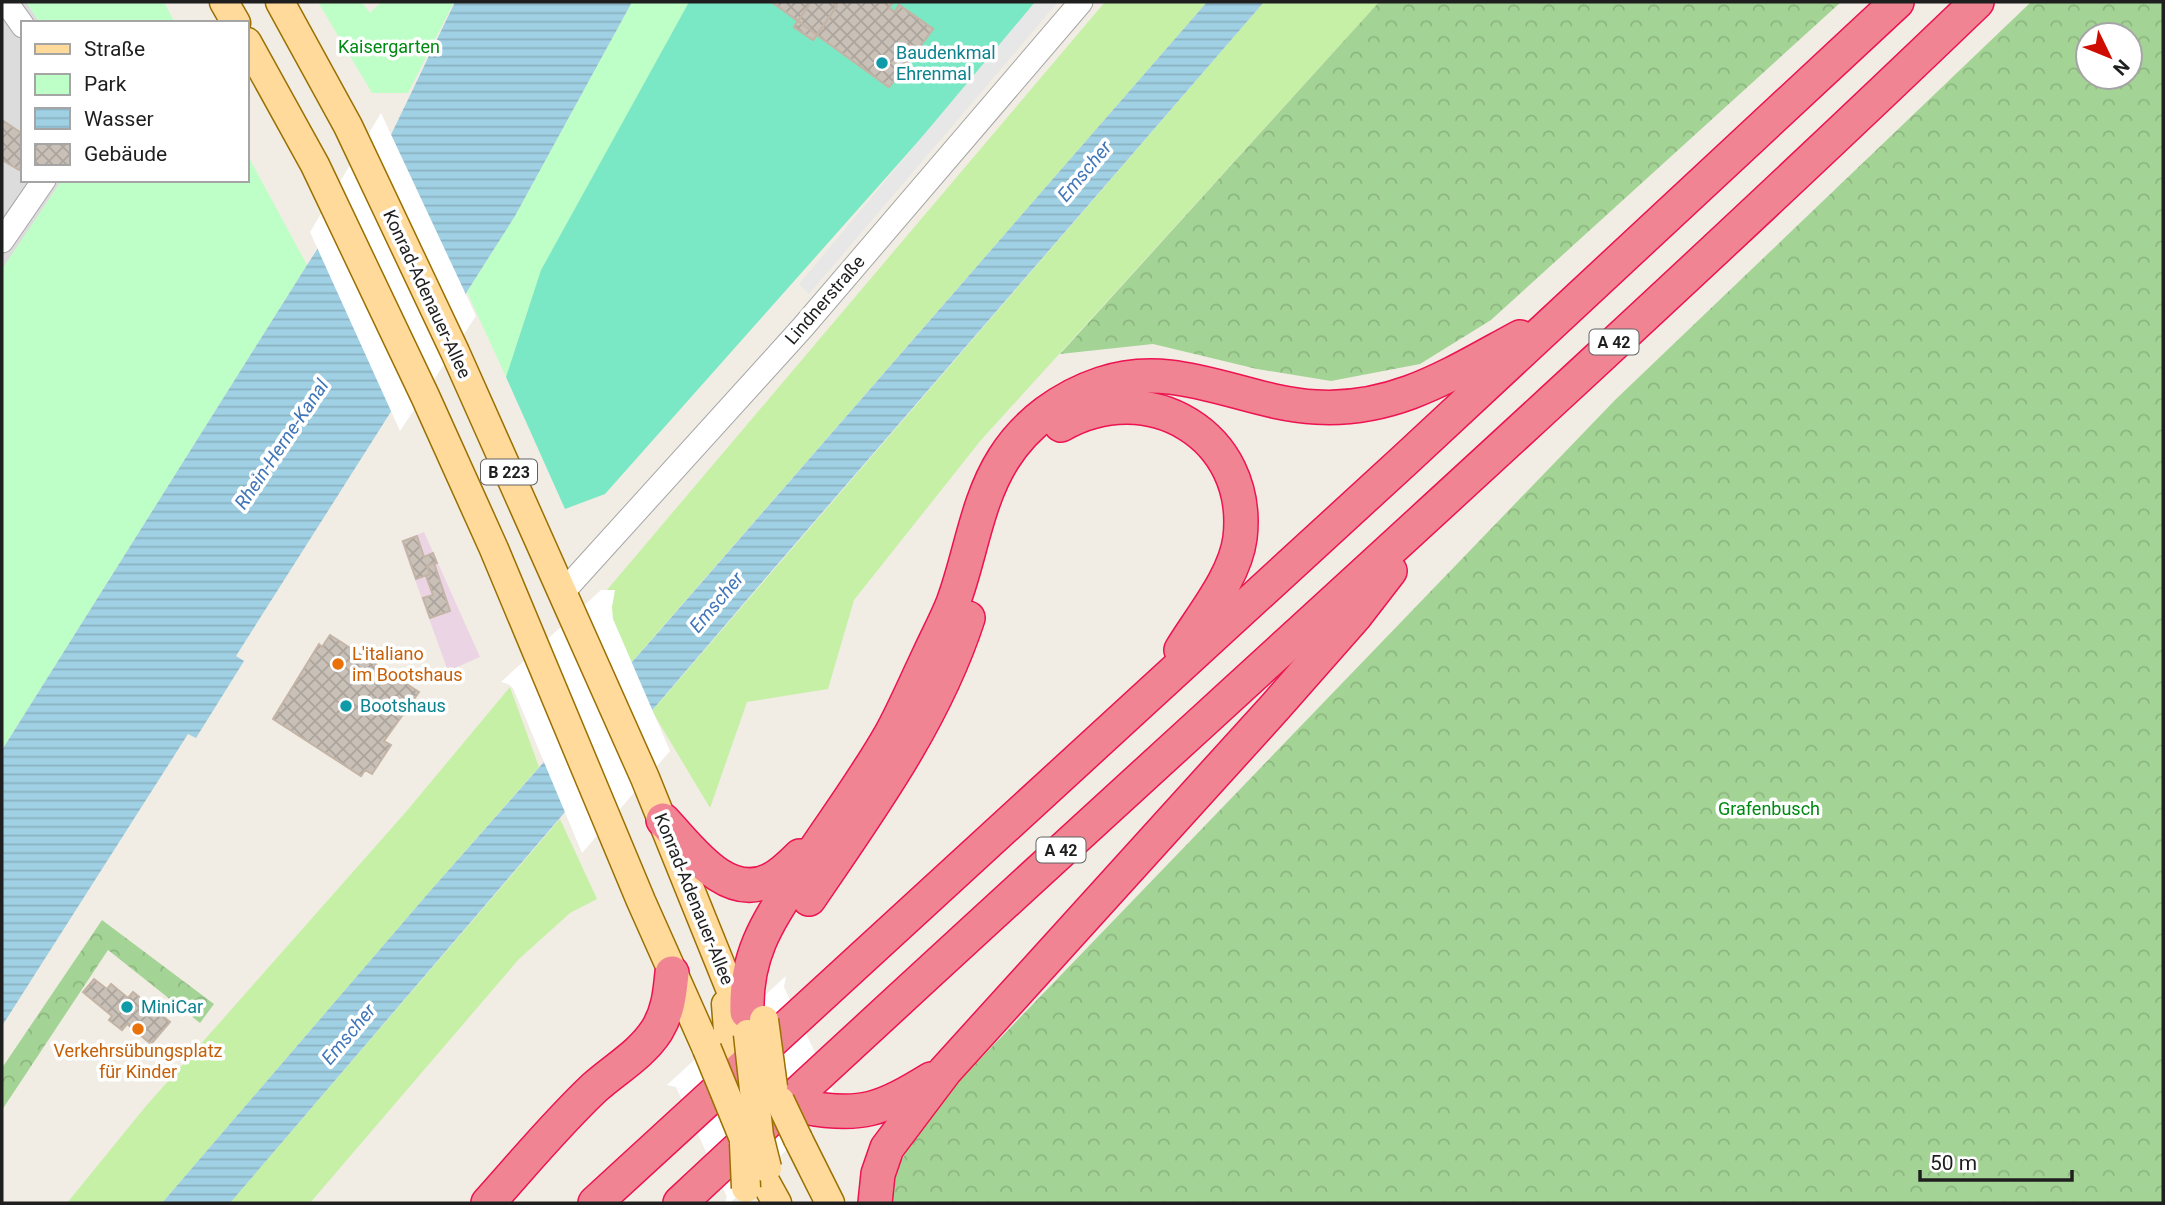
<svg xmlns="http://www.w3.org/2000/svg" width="2165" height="1205" font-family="Roboto,sans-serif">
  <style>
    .residential { fill: #dddcdc }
    .industrial { fill: #ebd5e5 }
    .grass { fill: #c5f0a5 }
    .forest { fill: url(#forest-crowns); fill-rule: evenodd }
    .park { fill: #bdffc6 }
    .pitch { fill: #7ae8c4 }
    .parking { fill: #e7e7e7 }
    .water { fill: url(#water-rules) }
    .pier { fill: #fff }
    .building { fill: url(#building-cross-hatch); stroke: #c4b4a5; stroke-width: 2 }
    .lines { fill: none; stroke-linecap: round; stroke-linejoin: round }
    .minor-casing { stroke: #a6a6a6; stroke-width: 25 }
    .major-casing { stroke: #9a7000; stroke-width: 31 }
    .highway-casing { stroke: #ed1351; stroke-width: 36 }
    .minor { stroke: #fff; stroke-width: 23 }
    .major { stroke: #ffda9b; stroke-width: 28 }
    .highway { stroke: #f08492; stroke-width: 33 }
    .major-bridge-casing { stroke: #9a7000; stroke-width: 31; stroke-linecap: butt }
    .major-bridge { stroke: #ffda9b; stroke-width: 28 }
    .culture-dot { fill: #0f9aa8; stroke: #fff; stroke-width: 2.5 }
    .food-dot { fill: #e8710a; stroke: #fff; stroke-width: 2.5 }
    .labels { text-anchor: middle; stroke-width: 7; stroke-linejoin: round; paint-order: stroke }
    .shield { fill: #fff; stroke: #626262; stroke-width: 2 }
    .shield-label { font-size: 16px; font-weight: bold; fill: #1f1f1f }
    .park-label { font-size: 18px; fill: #008a14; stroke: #fff }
    .culture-label { font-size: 18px; fill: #0d838f; stroke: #fff; text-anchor: start }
    .street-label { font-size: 18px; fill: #1f1f1f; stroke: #fff }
    .food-label { font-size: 18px; fill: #c56008; stroke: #fff; text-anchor: start }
    .water-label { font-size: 19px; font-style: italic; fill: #4176b9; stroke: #fff }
  </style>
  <defs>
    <pattern id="forest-crowns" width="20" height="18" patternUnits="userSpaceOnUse" patternTransform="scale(1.75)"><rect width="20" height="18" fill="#a4d495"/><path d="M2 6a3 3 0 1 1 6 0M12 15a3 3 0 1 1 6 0" fill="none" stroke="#8db680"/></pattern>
    <pattern id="water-rules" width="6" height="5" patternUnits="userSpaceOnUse" patternTransform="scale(1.75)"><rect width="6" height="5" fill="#a0d0e3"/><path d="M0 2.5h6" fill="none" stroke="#89b2c2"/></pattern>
    <pattern id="building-cross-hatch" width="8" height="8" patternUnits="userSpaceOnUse" patternTransform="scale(1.75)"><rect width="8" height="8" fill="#c9c0b7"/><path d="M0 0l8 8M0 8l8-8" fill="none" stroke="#aca59d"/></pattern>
  </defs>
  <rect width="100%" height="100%" fill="#f1ede4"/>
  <path class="residential" d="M2 2H26L40 23H23V180H62L2 270Z"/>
  <path class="industrial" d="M424 532 480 657 448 671 401 541Z"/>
  <g class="grass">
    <path d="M1105 2H1207L631 663 601 597Z"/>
    <path d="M1264 2H1379L981 440 854 600 828 689 747 702 710 808 652 711Z"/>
    <path d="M510 687 539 767 431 890 162 1203H67L146 1106 405 813Z"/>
    <path d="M560 819 597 899 570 913 519 959 310 1203H230Z"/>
  </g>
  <g class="forest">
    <path d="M1379 2H1841L1491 320 1420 364 1331 381 1257 369 1153 344 1060 354Z"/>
    <path d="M2031 2H2163V1203H890L885 1189 929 1112 1615 400ZM2088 35H2130V77H2088Z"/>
    <path d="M102 920 214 1004 200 1023 108 950 2 1110V1068Z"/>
  </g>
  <g class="park">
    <path d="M26 2H164L175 23H40Z"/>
    <path d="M318 2H362L370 13 381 2H454L408 93H372Z"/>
    <path d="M632 2H689L541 270 506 377 467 292 515 216Z"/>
    <path d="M247 154 307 265 2 750V269L62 180H247Z"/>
  </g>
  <path class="pitch" d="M689 2H1042L605 494 565 509 506 377 541 270Z"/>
  <path class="parking" d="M1035 2H1058L809 294 799 284Z"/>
  <g class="water">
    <path d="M455 2H632L515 216 236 656 244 661 196 738 188 734 2 1026V750L307 265 388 141Z"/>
    <path d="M1207 2H1264L763 581 230 1203H162L431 890 655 636Z"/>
  </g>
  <g class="pier">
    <path d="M381 113 476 316 400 431 310 232Z"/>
    <path d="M601 590H615L612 607 613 619 670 751 582 853 513 688 508 684 501 682Z"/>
    <path d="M786 976 784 987 836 1097H843L730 1203H725L727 1197 676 1087 667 1085Z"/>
  </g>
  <g class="building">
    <path d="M772 2H811L798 21Z"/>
    <path d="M772 2H893L889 8 895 12 899 5 933 29 889 87Z"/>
    <path d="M811 2H831L837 6 813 40 794 27Z"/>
    <path d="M831 2H893L889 8 895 12 899 5 933 29 889 87 817 35 837 6Z"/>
    <path d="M798 21 817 35 813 40 794 27Z"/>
    <path d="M2 120 23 134V164L19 170 2 160Z"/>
    <path d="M417 536 424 557 433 553 437 563 427 566 430 574 416 579 403 541Z"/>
    <path d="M434 563 450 611 430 618 423 598 433 595 426 576 430 574 427 566Z"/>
    <path d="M330 635 419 692 384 741 391 745 372 774 365 770 361 776 273 719 319 644 322 647Z"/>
    <path d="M94 979 107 989 111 984 128 998 133 992 170 1022 151 1044 127 1024 122 1030 109 1020 112 1016 83 992Z"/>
  </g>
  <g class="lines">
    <g class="minor-casing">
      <g id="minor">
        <path d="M6 2 23 26"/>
        <path d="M2 241 44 180"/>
        <path d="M563 592 803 327 1081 2"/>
      </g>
    </g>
    <g class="major-casing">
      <g id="major">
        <path d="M224 2 236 23"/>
        <path d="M280 2 348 126 455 352 645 778 746 1028"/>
        <path d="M247 42 315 165 425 396 494 549 641 901 707 1049"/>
        <path d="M726 1004 728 1030 734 1060"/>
        <path d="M798 1139 830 1203"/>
        <path d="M761 1174 777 1203"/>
      </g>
    </g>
    <g class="highway-casing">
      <g id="highway">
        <path d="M1061 425C1148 375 1252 435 1240 538 1235 577 1201 617 1181 650"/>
        <path d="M663 820C689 847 726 902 770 880 781 875 791 865 800 856"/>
        <path d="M809 899C870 809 934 722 968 618"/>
        <path d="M747 1012C745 952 770 919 801 871 831 825 865 780 892 732 905 708 916 682 928 657 936 639 946 621 953 603 971 555 976 502 1004 458 1026 423 1062 397 1101 384 1177 358 1242 403 1316 407 1395 412 1453 373 1520 337"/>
        <path d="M804 1107C862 1118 882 1109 931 1079"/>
        <path d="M488 1203C523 1164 556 1124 594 1088 615 1069 641 1055 657 1030 668 1012 670 994 672 973"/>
        <path d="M595 1203 1406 459 1897 2"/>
        <path d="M680 1203C1110 801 1552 410 1977 2"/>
        <path d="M875 1203 878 1174 887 1148 945 1071 1276 706 1356 615 1390 571"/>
      </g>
    </g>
    <use href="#minor" class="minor"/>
    <use href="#major" class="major"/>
    <use href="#highway" class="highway"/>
    <g class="major-bridge-casing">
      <g id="major-bridge">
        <path d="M764 1020 773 1087"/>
        <path d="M748 1034 759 1136 767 1168"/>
        <path d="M707 1049 744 1139 755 1162"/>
        <path d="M780 1101 798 1139"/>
        <path d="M744 1143 746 1188"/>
      </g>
    </g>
    <use href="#major-bridge" class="major-bridge"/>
  </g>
  <g class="culture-dot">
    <circle cx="882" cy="63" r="7"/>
    <circle cx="346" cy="706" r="7"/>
    <circle cx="127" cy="1007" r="7"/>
  </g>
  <g class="food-dot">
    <circle cx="338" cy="664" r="7"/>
    <circle cx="138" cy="1029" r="7"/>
  </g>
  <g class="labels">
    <g class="shield">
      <rect x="1589.5" y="329.5" width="49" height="25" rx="5"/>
      <rect x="481" y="459.5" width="56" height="25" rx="5"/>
      <rect x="1036.5" y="837.5" width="49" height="25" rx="5"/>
    </g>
    <g class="shield-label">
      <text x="1614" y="348">A 42</text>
      <text x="509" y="478">B 223</text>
      <text x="1061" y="856">A 42</text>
    </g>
    <g class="park-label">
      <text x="389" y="53">Kaisergarten</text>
      <text x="1769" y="815">Grafenbusch</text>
    </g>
    <g class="culture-label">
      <text x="896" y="59">Baudenkmal<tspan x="896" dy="21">Ehrenmal</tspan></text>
      <text x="360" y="712">Bootshaus</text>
      <text x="141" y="1013">MiniCar</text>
    </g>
    <g class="street-label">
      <text transform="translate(427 294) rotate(65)" y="6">Konrad-Adenauer-Allee</text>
      <text transform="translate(825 300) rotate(-49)" y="6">Lindnerstraße</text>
      <text transform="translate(694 899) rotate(68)" y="6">Konrad-Adenauer-Allee</text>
    </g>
    <g class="food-label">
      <text x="352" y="660">L'italiano<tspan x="352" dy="21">im Bootshaus</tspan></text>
      <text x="138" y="1057" text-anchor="middle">Verkehrsübungsplatz<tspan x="138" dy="21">für Kinder</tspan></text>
    </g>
    <g class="water-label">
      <text transform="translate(1084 171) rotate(-50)" y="7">Emscher</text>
      <text transform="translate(281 444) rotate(-56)" y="7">Rhein-Herne-Kanal</text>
      <text transform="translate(716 602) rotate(-50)" y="7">Emscher</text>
      <text transform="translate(348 1034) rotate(-50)" y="7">Emscher</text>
    </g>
  </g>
  <rect width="2165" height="1205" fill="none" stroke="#1f1f1f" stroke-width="7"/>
  <rect x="21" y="21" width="228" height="161" fill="#ffffff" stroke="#a5a5a5" stroke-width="2"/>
  <rect x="35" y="44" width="35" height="10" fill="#ffda9b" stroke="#a5a5a5" stroke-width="2"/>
  <text x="84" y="56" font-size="21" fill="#1f1f1f">Straße</text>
  <rect x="35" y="74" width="35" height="21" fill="#bdffc6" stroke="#a5a5a5" stroke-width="2"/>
  <text x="84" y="91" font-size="21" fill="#1f1f1f">Park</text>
  <rect x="35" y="108" width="35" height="21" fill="url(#water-rules)" stroke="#a5a5a5" stroke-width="2"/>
  <text x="84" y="126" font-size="21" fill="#1f1f1f">Wasser</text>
  <rect x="35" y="144" width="35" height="21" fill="url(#building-cross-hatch)" stroke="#a5a5a5" stroke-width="2"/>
  <text x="84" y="161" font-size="21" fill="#1f1f1f">Gebäude</text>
  <g transform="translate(2109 56) rotate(133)"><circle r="33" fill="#ffffff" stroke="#a5a5a5" stroke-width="2"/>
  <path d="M0-5L12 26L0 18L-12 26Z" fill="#ce0c00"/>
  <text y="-10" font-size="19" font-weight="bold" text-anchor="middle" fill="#1f1f1f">N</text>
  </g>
  <path d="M1920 1170v10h152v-10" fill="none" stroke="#1f1f1f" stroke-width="3.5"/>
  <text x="1930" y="1170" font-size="21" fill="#1f1f1f" stroke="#ffffff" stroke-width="5" paint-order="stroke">50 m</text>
</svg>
